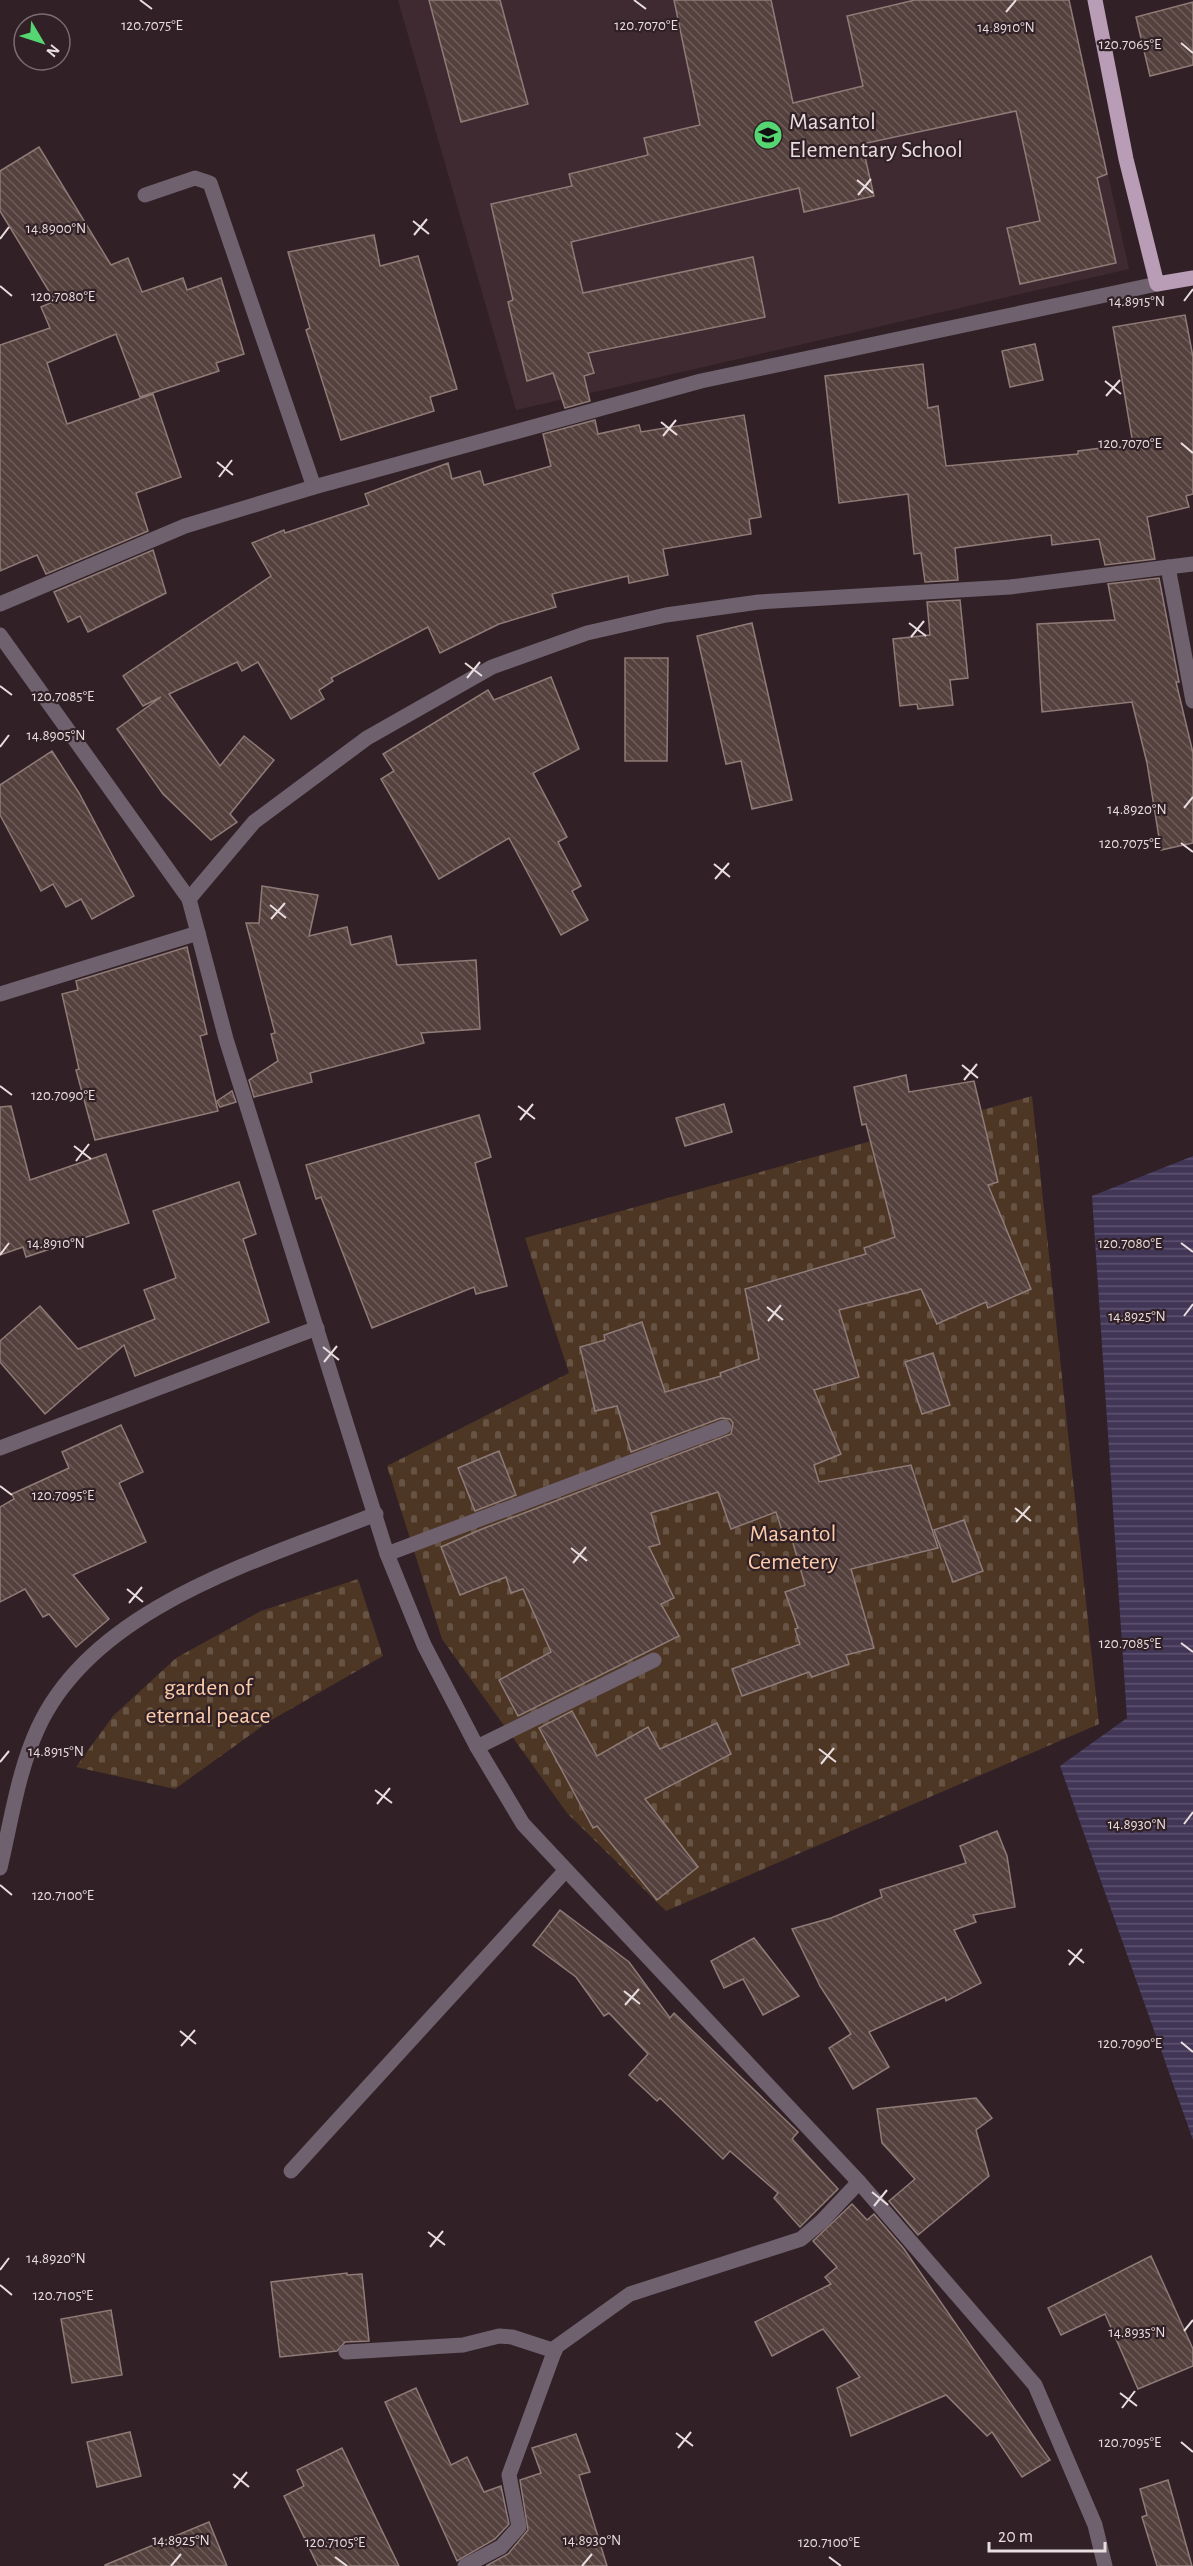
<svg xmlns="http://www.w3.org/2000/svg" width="1193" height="2566" font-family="'Alegreya Sans',sans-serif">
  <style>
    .built { fill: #402a31 }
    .cemetery { fill: url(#cemetery-stones) }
    .water { fill: url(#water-rules) }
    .building { fill: url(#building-back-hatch); stroke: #8f7b77; stroke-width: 1.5 }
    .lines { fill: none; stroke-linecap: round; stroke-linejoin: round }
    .minor { stroke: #6f616e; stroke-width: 15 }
    .major { stroke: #b99cb5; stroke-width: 15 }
    .ticks { fill: none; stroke: #e8dddf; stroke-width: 2 }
    .labels { text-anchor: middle; stroke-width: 4.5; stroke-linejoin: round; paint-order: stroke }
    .poi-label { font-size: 24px; fill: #e8dddf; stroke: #312126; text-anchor: start }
    .park-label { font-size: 24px; fill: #fbcca9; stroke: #312126 }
    .ticks-label { font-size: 15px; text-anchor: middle; fill: #e8dddf; stroke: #312126; stroke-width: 4.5; stroke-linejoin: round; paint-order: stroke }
  </style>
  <defs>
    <pattern id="cemetery-stones" width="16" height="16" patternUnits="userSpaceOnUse" patternTransform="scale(1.5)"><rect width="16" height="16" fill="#4d3624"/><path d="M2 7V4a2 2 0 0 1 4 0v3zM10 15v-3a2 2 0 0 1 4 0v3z" fill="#675343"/></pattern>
    <pattern id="water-rules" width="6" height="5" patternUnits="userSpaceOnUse" patternTransform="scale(1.5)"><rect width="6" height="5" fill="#423657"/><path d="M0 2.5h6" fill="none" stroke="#5d536f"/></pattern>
    <pattern id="building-back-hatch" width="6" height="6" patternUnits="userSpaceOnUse" patternTransform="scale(1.5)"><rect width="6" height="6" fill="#54413e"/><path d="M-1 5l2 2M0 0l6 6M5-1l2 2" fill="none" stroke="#6d5c59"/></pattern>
  </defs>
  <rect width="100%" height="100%" fill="#312126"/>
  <path class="built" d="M398 0H1069L1129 269 516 410Z"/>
  <g class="cemetery">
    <path d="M1032 1096 1099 1724 666 1911 567 1813 442 1639 387 1466 569 1373 525 1238Z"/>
    <path d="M358 1579 383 1656 268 1722 175 1789 76 1767 113 1716 176 1658 261 1611Z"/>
  </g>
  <path class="water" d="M1193 1156V2140L1060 1766 1127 1718 1092 1196Z"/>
  <g class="building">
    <path d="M429 0H500L528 104 461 122Z"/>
    <path d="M674 0H771L793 103 863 86 847 16 915 0H1069L1107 174 1097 178 1116 263 1020 284 1007 228 1040 221 1016 111 862 144 874 196 804 212 799 188 571 242 583 293 753 257 765 317 588 353 594 373 584 376 590 401 565 408 553 373 527 381 508 302 513 300 491 204 572 186 569 174 648 155 644 138 700 125Z"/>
    <path d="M1193 2V65L1150 76 1136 17Z"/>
    <path d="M39 147 111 265 128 258 142 292 183 278 187 290 221 278 244 354 216 363 219 371 140 397 116 334 47 363 67 424 153 394 181 477 136 493 148 531 46 574 37 555 0 571V345L50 328 41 307 55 301 0 211V171Z"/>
    <path d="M374 235 380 266 418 256 457 389 430 397 434 411 341 440 306 330 310 328 288 252Z"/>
    <path d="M1185 315 1193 357V494L1186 496 1189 507 1147 517 1155 559 1105 565 1099 539 1052 545 1051 535 955 548 958 580 925 582 921 553 914 554 908 494 839 503 825 376 923 364 928 408 938 406 946 466 1078 454V451L1133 444 1113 327Z"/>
    <path d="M1035 344 1043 380 1010 387 1002 351Z"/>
    <path d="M744 415 761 517 749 519 751 534 663 549 668 575 629 583 628 576 552 594 556 607 499 624 440 653 428 627 331 678 333 681 319 690 324 699 291 719 258 662 242 671 237 662 169 694 220 766 244 736 274 760 230 814 237 822 211 840 163 794 117 729 161 697 143 706 123 676 271 576 252 543 284 530 285 533 369 505 365 494 448 463 452 479 480 471 484 485 551 466 543 434 595 420 598 434 639 425 641 432Z"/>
    <path d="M153 550 166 593 88 632 80 616 68 622 54 592Z"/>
    <path d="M1159 578 1179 682H1176L1193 753V843L1161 850 1147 763 1132 702 1042 712 1037 624 1115 620 1108 584Z"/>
    <path d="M960 600 968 678 950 680 953 705 918 709 917 704 900 706 893 639 930 635 927 602Z"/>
    <path d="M752 623 792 800 752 809 741 761 726 764 697 636Z"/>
    <path d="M625 658H668L667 761H625Z"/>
    <path d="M551 677 579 749 533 773 567 837 558 842 581 886 572 891 588 920 561 935 509 838 439 879 381 779 394 771 383 754 488 690 494 700Z"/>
    <path d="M52 751 79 793 134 896 92 919 81 899 66 907 53 884 41 891 0 815V785Z"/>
    <path d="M262 886 318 895 309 936 347 927 351 945 391 936 397 965 476 960 480 1029 421 1033 424 1043 310 1073 312 1082 254 1097 249 1080 278 1061 271 1034 275 1033 246 923H259Z"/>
    <path d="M187 947 207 1034 200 1036 218 1111 95 1140 76 1070 79 1069 62 994 78 990 76 981Z"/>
    <path d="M906 1075 909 1092 974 1081 998 1182 988 1185 1031 1289 988 1308 986 1302 937 1324 921 1289 839 1310 859 1377 814 1390 841 1454 814 1465 819 1482 911 1465 938 1548 851 1569 874 1648 846 1655 849 1664 812 1677 809 1672 742 1696 732 1669 800 1644 795 1629 798 1628 785 1592 805 1585 789 1529 782 1531 776 1512 731 1529 718 1492 651 1513 660 1544 649 1547 674 1598 661 1604 679 1636 518 1716 499 1680 551 1652 523 1589 511 1593 506 1577 460 1595 441 1547 482 1529 731 1434 733 1423 730 1419 721 1418 631 1452 617 1406 595 1411 580 1347 605 1340 604 1335 642 1322 665 1392 721 1376 720 1373 759 1359 745 1289 866 1254 864 1248 895 1237 866 1124 862 1125 854 1087Z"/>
    <path d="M232 1091 236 1102 220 1107 217 1101Z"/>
    <path d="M724 1104 732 1132 685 1146 676 1118Z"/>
    <path d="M11 1106 30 1180 106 1154 129 1223 26 1257 23 1247 0 1255V1107Z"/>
    <path d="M479 1115 491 1157 475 1163 507 1286 476 1294 474 1287 372 1328 321 1197 316 1199 306 1165Z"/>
    <path d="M239 1182 256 1234 243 1239 269 1322 135 1376 124 1345 45 1414 0 1362V1341L40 1306 78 1349 155 1319 144 1290 176 1278 153 1211Z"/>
    <path d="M933 1353 950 1405 922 1414 905 1362Z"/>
    <path d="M121 1425 143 1472 119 1483 146 1542 73 1575 109 1619 76 1647 49 1614 43 1617 25 1589 0 1602V1507L14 1499 12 1494 69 1468 62 1452Z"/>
    <path d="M499 1451 516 1495 475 1511 458 1468Z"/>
    <path d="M964 1520 983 1571 953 1582 934 1530Z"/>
    <path d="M572 1711 597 1756 648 1727 660 1749 717 1723 731 1754 645 1799 698 1867 657 1900 597 1826 593 1828 539 1728Z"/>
    <path d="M997 1831 1007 1856 1015 1907 973 1915 976 1922 954 1930 981 1983 946 2001 945 1997 869 2032 889 2067 853 2089 829 2048 851 2034 820 1986 792 1929 831 1918 882 1897 880 1890 966 1863 960 1846Z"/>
    <path d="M560 1910 629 1962 670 2018 674 2013 798 2132 792 2139 838 2189 800 2227 774 2198 778 2193 730 2151 723 2159 660 2098 657 2101 629 2075 648 2054 609 2013 604 2016 576 1977 533 1945Z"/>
    <path d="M754 1938 799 1996 763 2015 743 1979 724 1988 711 1961Z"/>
    <path d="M976 2098 992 2118 976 2130 989 2176 918 2235 889 2201 915 2179 882 2143 877 2109Z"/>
    <path d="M852 2204 867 2220 874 2214 904 2249 1050 2460 1022 2477 992 2432 987 2436 946 2395 851 2436 837 2388 860 2377 823 2329 772 2356 755 2322 831 2284 825 2277 837 2267 813 2241Z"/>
    <path d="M1151 2256 1193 2349V2366L1138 2389 1105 2314 1061 2335 1048 2308Z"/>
    <path d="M347 2273V2275L362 2274 369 2341 345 2342 337 2351 280 2357 271 2282Z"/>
    <path d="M111 2310 122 2375 72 2383 61 2319Z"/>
    <path d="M416 2388 451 2465 467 2457 484 2492 501 2486 509 2524 495 2539 457 2561 385 2402Z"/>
    <path d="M130 2432 141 2476 97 2487 87 2442Z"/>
    <path d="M576 2434 590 2472 579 2475 607 2566H486L508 2554 528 2530 520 2480 541 2473 532 2448Z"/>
    <path d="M342 2448 399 2566H318L284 2496 304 2486 297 2470Z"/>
    <path d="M1168 2480 1192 2566H1157L1142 2517 1147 2515 1140 2489Z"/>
    <path d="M209 2522 227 2566H105V2565Z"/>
  </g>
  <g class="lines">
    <g class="minor">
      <path d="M145 195 195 178 210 183 314 487"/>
      <path d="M1168 567 1193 701"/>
      <path d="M0 604 185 526 314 487 701 381 1157 284"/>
      <path d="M0 635 189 899 226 1039 387 1554 424 1645 477 1747 523 1824 859 2182 1035 2385 1095 2525 1105 2566"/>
      <path d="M189 899 254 822 367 738 492 667 587 633 666 615 759 602 1010 587 1193 564"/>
      <path d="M0 994 198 933"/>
      <path d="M0 1448 317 1328"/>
      <path d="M387 1554 724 1427"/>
      <path d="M477 1747 654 1660"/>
      <path d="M0 1868C11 1822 18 1771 38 1728 94 1606 261 1560 376 1514"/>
      <path d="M291 2171 566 1870"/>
      <path d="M346 2352 463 2345 499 2336 512 2337 555 2351"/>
      <path d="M465 2566 501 2547 519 2527 509 2475 556 2347 630 2294 801 2239 822 2221 859 2182"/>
    </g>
    <path class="major" d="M1095 0 1126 159 1157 284 1193 278"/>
  </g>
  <path class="ticks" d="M140 0 152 9M634 0 646 9M1006 12 1016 0M1181 43 1193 53M857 180 873 193M858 195 871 179M413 221 429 234M414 235 427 219M0 239 9 227M0 286 12 296M1184 301 1193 289M1105 381 1121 394M1106 396 1120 380M661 422 677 435M663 436 676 420M1181 443 1193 453M217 462 233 475M219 477 232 460M909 623 926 636M911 637 924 621M465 663 482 676M467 678 480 662M0 686 12 695M0 747 9 735M1184 808 1193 797M1181 843 1193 852M714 864 730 877M715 879 729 863M270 905 286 918M271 919 285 903M962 1065 978 1078M964 1080 977 1064M0 1086 12 1095M518 1106 535 1119M520 1120 533 1104M74 1146 91 1159M76 1161 89 1144M1181 1243 1193 1252M0 1255 9 1243M767 1307 783 1320M1184 1316 1193 1304M768 1321 781 1305M323 1347 339 1360M324 1362 337 1346M0 1486 12 1495M1015 1508 1031 1521M1016 1522 1030 1506M571 1548 587 1561M573 1563 586 1547M127 1589 143 1602M129 1603 142 1587M1181 1643 1193 1652M819 1749 836 1762M0 1762 9 1751M821 1764 834 1748M375 1790 392 1803M377 1804 390 1788M1184 1824 1193 1812M0 1885 12 1895M1068 1950 1084 1963M1069 1965 1082 1949M624 1991 640 2004M625 2005 639 1989M180 2031 196 2044M1181 2042 1193 2052M181 2046 195 2030M872 2192 888 2205M874 2206 887 2190M428 2232 445 2245M430 2247 443 2231M0 2270 9 2258M0 2285 12 2295M1184 2331 1193 2320M1120 2393 1137 2406M1122 2408 1135 2391M676 2433 693 2446M1181 2442 1193 2452M678 2448 691 2432M233 2474 249 2487M234 2488 247 2472M335 2557 347 2566M829 2557 841 2566M171 2566 181 2554M582 2566 592 2554"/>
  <defs>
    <g id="school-disc" transform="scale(1.5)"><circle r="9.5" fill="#55d672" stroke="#312126"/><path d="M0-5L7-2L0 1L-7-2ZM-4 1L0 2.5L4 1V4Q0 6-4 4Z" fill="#111"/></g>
  </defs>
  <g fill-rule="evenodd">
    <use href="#school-disc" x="768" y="135"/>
  </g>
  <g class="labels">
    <g class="poi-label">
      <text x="789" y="129">Masantol<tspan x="789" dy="28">Elementary School</tspan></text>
    </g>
    <g class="park-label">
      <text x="793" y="1541">Masantol<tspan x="793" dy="28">Cemetery</tspan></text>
      <text x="208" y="1695">garden of<tspan x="208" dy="28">eternal peace</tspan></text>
    </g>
  </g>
  <g class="ticks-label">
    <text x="152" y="30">120.7075°E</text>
    <text x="646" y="30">120.7070°E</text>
    <text x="1006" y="32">14.8910°N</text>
    <text x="1130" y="49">120.7065°E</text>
    <text x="56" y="233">14.8900°N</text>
    <text x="63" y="301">120.7080°E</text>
    <text x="1137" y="306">14.8915°N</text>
    <text x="1130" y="448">120.7070°E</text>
    <text x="63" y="701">120.7085°E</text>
    <text x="56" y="740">14.8905°N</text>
    <text x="1137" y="814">14.8920°N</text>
    <text x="1130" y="848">120.7075°E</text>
    <text x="63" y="1100">120.7090°E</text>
    <text x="1130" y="1248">120.7080°E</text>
    <text x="56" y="1248">14.8910°N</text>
    <text x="1137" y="1321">14.8925°N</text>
    <text x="63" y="1500">120.7095°E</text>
    <text x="1130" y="1648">120.7085°E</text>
    <text x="56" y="1756">14.8915°N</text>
    <text x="1137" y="1829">14.8930°N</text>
    <text x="63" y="1900">120.7100°E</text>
    <text x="1130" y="2048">120.7090°E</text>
    <text x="56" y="2263">14.8920°N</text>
    <text x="63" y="2300">120.7105°E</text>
    <text x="1137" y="2337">14.8935°N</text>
    <text x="1130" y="2447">120.7095°E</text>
    <text x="181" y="2545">14.8925°N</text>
    <text x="592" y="2545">14.8930°N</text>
    <text x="335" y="2547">120.7105°E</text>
    <text x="829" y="2547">120.7100°E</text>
  </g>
  <g transform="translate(42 42) rotate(129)"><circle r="28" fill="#312126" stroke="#7a6c70" stroke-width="1.5"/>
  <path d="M0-4.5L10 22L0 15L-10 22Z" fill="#55d672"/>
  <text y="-9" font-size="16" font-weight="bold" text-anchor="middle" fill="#e8dddf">N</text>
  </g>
  <path d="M989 2542v9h116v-9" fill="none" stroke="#e8dddf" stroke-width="3"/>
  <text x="998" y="2542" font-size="18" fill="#e8dddf" stroke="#312126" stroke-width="4.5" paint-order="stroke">20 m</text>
</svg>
